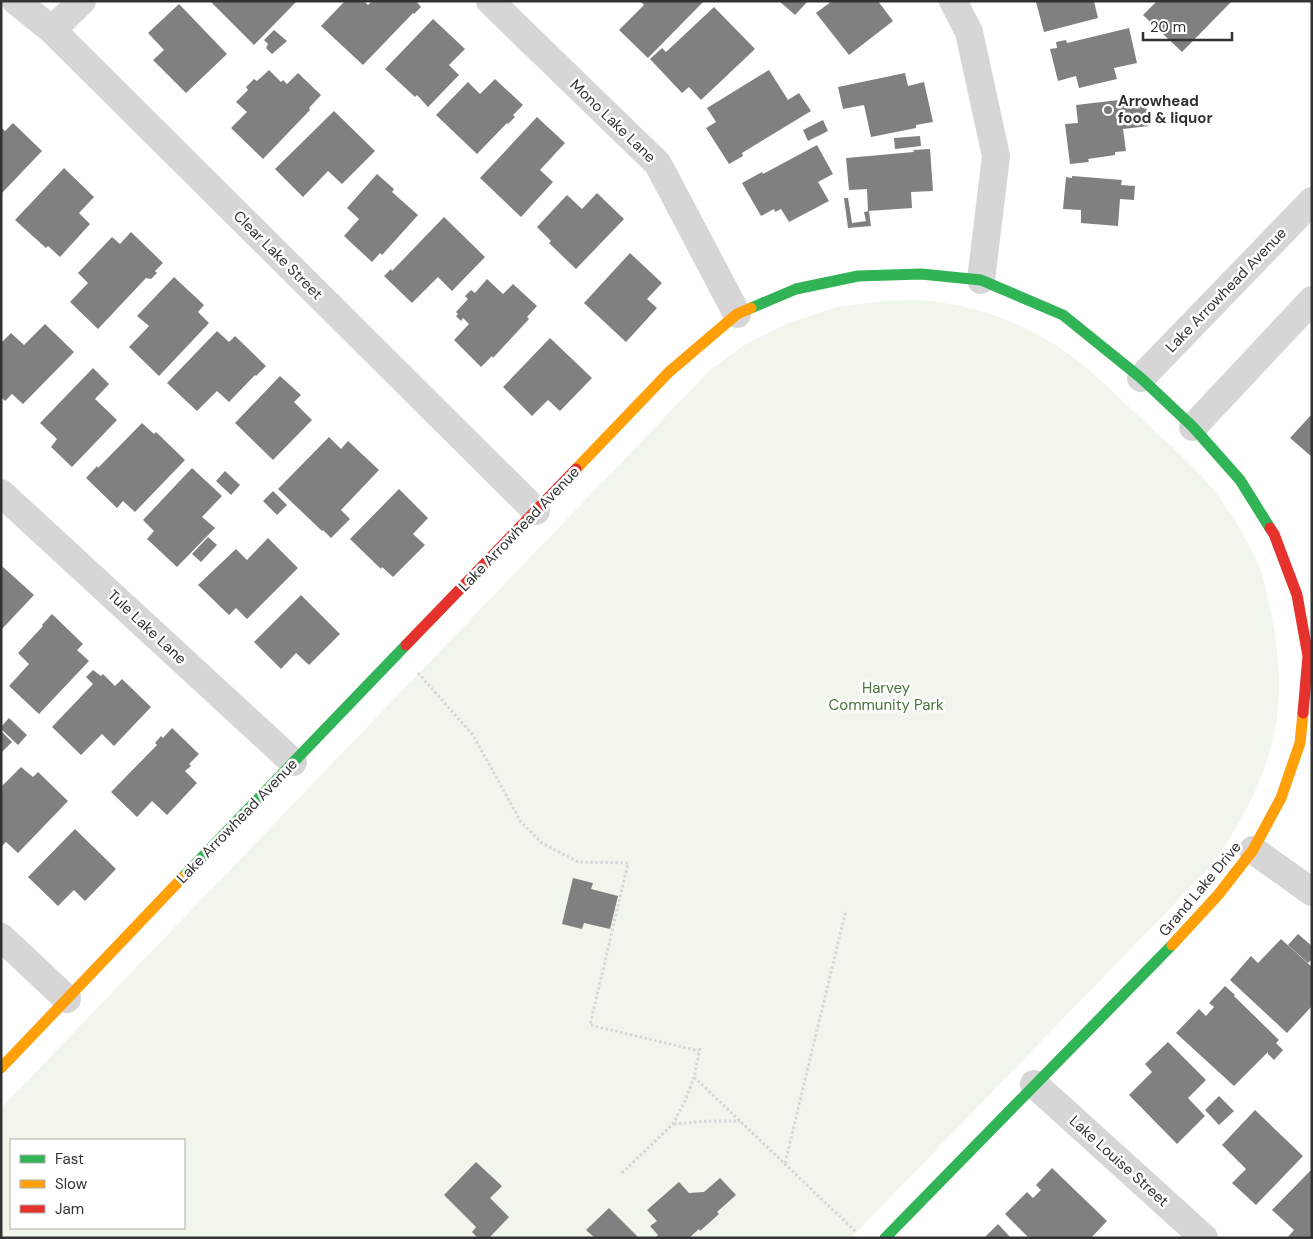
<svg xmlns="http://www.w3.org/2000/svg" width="1313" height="1239" font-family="'DM Sans',sans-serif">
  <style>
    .green { fill: #f1f6ed; fill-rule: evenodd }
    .building { fill: #808080 }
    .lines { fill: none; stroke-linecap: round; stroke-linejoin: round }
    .path { stroke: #d6d6d6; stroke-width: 3; stroke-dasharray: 2.5 2.5; stroke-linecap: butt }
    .street { stroke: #d6d6d6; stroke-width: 28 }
    .fast { stroke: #30b455; stroke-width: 11 }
    .slow { stroke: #ff9f0a; stroke-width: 11 }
    .jam { stroke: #e5322d; stroke-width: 11 }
    .poi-dot { fill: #7a7a7a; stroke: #fff; stroke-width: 2 }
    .labels { text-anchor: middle; stroke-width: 5; stroke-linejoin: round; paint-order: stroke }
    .poi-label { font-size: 15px; font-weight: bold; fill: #323232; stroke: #fff; text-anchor: start }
    .street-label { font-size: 15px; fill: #323232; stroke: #fff }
    .park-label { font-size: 15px; fill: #4a723a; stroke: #fff }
  </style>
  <rect width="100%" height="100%" fill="#fff"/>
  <path class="green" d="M 884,301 C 902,301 920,299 937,302 C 988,308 1037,329 1077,360 C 1099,377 1119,398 1140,417 C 1164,440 1191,462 1212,488 C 1228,508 1250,544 1260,567 C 1263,576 1265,586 1267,595 C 1279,644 1285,697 1271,747 C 1259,791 1236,832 1209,868 L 851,1238 L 1,1238 L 1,1108 L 710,370 L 749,342 L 789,323 L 837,307 ZM 11,1140 L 184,1140 L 184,1228 L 11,1228 Z"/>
  <g class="building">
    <path d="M 210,1 L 297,1 L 254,45 Z"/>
    <path d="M 345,1 L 364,1 L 368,5 L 372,1 L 416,1 L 421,7 L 414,14 L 413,13 L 363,65 L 321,26 Z"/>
    <path d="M 640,1 L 704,1 L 648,58 L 619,30 L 644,5 Z"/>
    <path d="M 779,1 L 808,1 L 795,15 Z"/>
    <path d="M 832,1 L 878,1 L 893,21 L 849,55 L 816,13 Z"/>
    <path d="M 1039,1 L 1094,1 L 1098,18 L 1044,32 L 1036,2 Z"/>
    <path d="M 1157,1 L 1232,1 L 1182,52 L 1143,15 Z"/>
    <path d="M 179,4 L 227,54 L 186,93 L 153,60 L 164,50 L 148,33 Z"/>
    <path d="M 714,7 L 755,49 L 701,100 L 689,87 L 682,93 L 650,59 L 662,48 L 666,52 Z"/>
    <path d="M 433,19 L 465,49 L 449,65 L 459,75 L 428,107 L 417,95 L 415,97 L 385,69 Z"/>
    <path d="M 1129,28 L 1137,63 L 1114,68 L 1117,79 L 1079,88 L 1076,76 L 1058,81 L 1050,49 L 1057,48 L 1056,42 L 1066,40 L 1067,43 Z"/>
    <path d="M 274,30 L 287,41 L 272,54 L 266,48 L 268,44 L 264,40 Z"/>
    <path d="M 269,70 L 281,82 L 283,80 L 287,84 L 298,73 L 321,95 L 309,108 L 310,110 L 263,159 L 231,128 L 247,112 L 236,102 L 248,90 L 246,87 L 254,79 L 257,81 Z"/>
    <path d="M 769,70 L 788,100 L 799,93 L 811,111 L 742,153 L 743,156 L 729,164 L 706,128 L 716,122 L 707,108 Z"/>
    <path d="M 905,73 L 908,86 L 924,82 L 933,122 L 916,125 L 916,128 L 871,137 L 864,105 L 843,109 L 838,87 Z"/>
    <path d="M 495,79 L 523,105 L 513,115 L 515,117 L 508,124 L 507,123 L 477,154 L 436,115 L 468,82 L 480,94 Z"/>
    <path d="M 1145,97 L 1149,126 L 1123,129 L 1126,151 L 1115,152 L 1115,155 L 1088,159 L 1089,162 L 1070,164 L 1065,124 L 1078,123 L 1076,105 Z"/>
    <path d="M 334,111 L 375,151 L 342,184 L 328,171 L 303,197 L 275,169 Z"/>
    <path d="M 537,117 L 565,143 L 540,170 L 553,182 L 521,217 L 480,178 Z"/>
    <path d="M 823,120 L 828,131 L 808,141 L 803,130 Z"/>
    <path d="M 13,123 L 42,151 L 1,194 L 1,127 L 5,131 Z"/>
    <path d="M 920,136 L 921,146 L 895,149 L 894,138 Z"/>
    <path d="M 817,145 L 833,174 L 818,182 L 829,201 L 789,222 L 781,209 L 775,212 L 774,209 L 761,216 L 742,183 L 762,172 L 763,174 Z"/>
    <path d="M 930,149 L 933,191 L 911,192 L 912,208 L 868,211 L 867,189 L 849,190 L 846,158 L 914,152 L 913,150 Z"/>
    <path d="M 64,168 L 94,197 L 79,213 L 90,224 L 60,257 L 48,246 L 46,248 L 15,220 Z"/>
    <path d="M 377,174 L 394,189 L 392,192 L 418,215 L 382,255 L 380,253 L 372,262 L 344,236 L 359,219 L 347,208 Z"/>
    <path d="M 1072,176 L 1122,180 L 1121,185 L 1135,186 L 1134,200 L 1120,199 L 1118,226 L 1081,223 L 1081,210 L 1063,209 L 1066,177 L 1072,178 Z"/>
    <path d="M 597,193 L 624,219 L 576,269 L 549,243 L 551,241 L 537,227 L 567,195 L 582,209 Z"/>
    <path d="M 844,198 L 848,198 L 852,223 L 866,221 L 864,212 L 869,211 L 871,226 L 848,228 Z"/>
    <path d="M 444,217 L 485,257 L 452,291 L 438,277 L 412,303 L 384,276 L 391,269 L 392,271 Z"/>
    <path d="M 131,232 L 163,263 L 155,271 L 157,273 L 151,279 L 146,278 L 98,329 L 70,302 L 88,283 L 78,273 L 112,237 L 120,244 Z"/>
    <path d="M 630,253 L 662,283 L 647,299 L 657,308 L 626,342 L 584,303 Z"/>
    <path d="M 174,277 L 204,305 L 198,312 L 209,323 L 159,376 L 129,347 L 149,326 L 137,316 Z"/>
    <path d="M 487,279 L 503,294 L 513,284 L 537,306 L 527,317 L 529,319 L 493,358 L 492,356 L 481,367 L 454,340 L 469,324 L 463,318 L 461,321 L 456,316 L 458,314 L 456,312 L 468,299 L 465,296 L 471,290 L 475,293 Z"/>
    <path d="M 45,324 L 74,352 L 23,404 L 12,394 L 5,401 L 1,397 L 1,343 L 11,333 L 24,345 Z"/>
    <path d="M 217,331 L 229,342 L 235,336 L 266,366 L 256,376 L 255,375 L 229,402 L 217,391 L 197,411 L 167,383 Z"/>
    <path d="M 550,338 L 592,378 L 560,411 L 548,400 L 532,416 L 503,387 Z"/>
    <path d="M 93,368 L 109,384 L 95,399 L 117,420 L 72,467 L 51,447 L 57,439 L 40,423 Z"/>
    <path d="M 280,376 L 301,395 L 294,402 L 312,420 L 273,460 L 235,423 Z"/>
    <path d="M 1312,414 L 1312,457 L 1290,438 Z"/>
    <path d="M 142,423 L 154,434 L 156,432 L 185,460 L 135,512 L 123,501 L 117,508 L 86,478 L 97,466 L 98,468 Z"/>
    <path d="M 329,437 L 341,449 L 348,441 L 379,470 L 341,510 L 350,519 L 331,538 L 323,530 L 322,531 L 278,489 Z"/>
    <path d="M 192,468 L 222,496 L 202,517 L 215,528 L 177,567 L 147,539 L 154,531 L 143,520 Z"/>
    <path d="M 225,471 L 240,485 L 231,495 L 216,481 Z"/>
    <path d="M 399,489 L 428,518 L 413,534 L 425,545 L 393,577 L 382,567 L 381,569 L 350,539 Z"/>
    <path d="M 273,491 L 287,505 L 277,515 L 263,501 Z"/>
    <path d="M 208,537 L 217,545 L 201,562 L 192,554 Z"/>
    <path d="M 268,538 L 298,568 L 247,619 L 236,608 L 229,615 L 198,585 L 236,549 L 247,560 Z"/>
    <path d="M 3,567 L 34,595 L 1,630 L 1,568 Z"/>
    <path d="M 301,595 L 340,634 L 309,665 L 296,653 L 281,669 L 254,642 Z"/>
    <path d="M 52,614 L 83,644 L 77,650 L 89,661 L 39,714 L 9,686 L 29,664 L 18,653 L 43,626 L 42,625 Z"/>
    <path d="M 93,670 L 101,676 L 103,674 L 115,686 L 122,679 L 151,707 L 114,746 L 102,734 L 81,755 L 52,727 L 93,684 L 86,677 Z"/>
    <path d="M 9,718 L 27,735 L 18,745 L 1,729 L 1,727 Z"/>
    <path d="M 172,728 L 199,754 L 189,764 L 191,766 L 185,771 L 197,783 L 167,815 L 152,801 L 137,817 L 111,792 L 157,745 L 155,743 L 161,736 L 163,738 Z"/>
    <path d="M 1,731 L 12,742 L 1,753 Z"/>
    <path d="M 21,767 L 33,777 L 38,772 L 68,801 L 18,853 L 6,842 L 1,847 L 1,787 Z"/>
    <path d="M 75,829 L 116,869 L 85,901 L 74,890 L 58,906 L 28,877 Z"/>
    <path d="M 573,878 L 593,883 L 591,889 L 618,896 L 610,929 L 584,923 L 582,929 L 562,924 Z"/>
    <path d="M 1298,934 L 1312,946 L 1312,959 L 1308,963 L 1288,945 Z"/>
    <path d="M 1281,939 L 1312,967 L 1312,1006 L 1287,1033 L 1230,980 L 1251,956 L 1258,963 Z"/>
    <path d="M 1225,986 L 1235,995 L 1234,996 L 1279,1040 L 1276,1043 L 1283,1050 L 1274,1060 L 1268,1054 L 1268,1052 L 1234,1086 L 1176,1033 L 1199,1009 L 1206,1016 L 1214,1007 L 1209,1003 Z"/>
    <path d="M 1168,1042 L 1206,1080 L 1188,1098 L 1205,1116 L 1177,1144 L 1129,1095 L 1152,1072 L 1145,1064 Z"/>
    <path d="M 1219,1096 L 1234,1111 L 1219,1125 L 1205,1110 Z"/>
    <path d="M 1255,1110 L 1303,1156 L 1256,1205 L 1232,1183 L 1246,1169 L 1222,1145 Z"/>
    <path d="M 476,1162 L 502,1186 L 490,1198 L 509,1217 L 489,1238 L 478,1238 L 472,1232 L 476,1227 L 444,1195 Z"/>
    <path d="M 1052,1168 L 1107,1221 L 1091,1238 L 1029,1238 L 1005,1214 L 1027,1192 L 1033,1198 L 1041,1190 L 1036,1185 Z"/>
    <path d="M 1312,1169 L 1312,1238 L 1287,1238 L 1294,1230 L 1272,1210 Z"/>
    <path d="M 720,1178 L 736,1195 L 717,1212 L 719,1214 L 700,1231 L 699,1229 L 689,1238 L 655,1238 L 658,1235 L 650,1226 L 657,1221 L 647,1210 L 679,1182 L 689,1193 L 704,1192 Z"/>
    <path d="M 609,1208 L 639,1238 L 595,1238 L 586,1230 Z"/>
    <path d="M 998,1224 L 1011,1238 L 984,1238 Z"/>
  </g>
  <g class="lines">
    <g class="path">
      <path d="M 418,673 L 473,735 L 521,822 L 542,843 L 578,862 L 628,863 L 590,1025 L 699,1051"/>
      <path d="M 700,1048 L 694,1077 L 856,1232"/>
      <path d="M 674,1124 L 708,1121 L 740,1121"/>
      <path d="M 785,1163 L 846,910"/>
      <path d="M 622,1173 L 673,1124 L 685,1101 L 694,1077"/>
    </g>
    <g class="street">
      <path d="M 16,1 L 52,30 L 536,511"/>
      <path d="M 490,1 L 658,164 L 737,314"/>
      <path d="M 953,1 L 969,32 L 996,156 L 981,280"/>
      <path d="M 52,30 L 82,1"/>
      <path d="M 1141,378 L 1312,201"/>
      <path d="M 1193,427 L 1312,300"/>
      <path d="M 1,493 L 293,762"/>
      <path d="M 1253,850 L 1312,892"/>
      <path d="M 1,937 L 67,999"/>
      <path d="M 1034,1084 L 1204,1238"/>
    </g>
    <g class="fast">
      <path d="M 751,308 L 796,289 L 858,276 L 921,274 L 981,280 L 1063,315 L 1141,378 L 1193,427 L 1240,480 L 1270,528"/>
      <path d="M 183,877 L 406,645"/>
      <path d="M 885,1238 L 1172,945"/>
    </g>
    <g class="slow">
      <path d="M 576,469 L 669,372 L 737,314 L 751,308"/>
      <path d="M 1172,945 L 1218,895 L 1253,850 L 1281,798 L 1300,743 L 1303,713"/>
      <path d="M 1,1068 L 183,877"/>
    </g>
    <g class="jam">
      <path d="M 1270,528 L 1274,534 L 1297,595 L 1308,656 L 1303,713"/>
      <path d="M 406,645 L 576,469"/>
    </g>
  </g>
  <circle class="poi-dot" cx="1108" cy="110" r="5"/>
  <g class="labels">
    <g class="poi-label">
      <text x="1118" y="106">Arrowhead<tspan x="1118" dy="17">food &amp; liquor</tspan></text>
    </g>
    <g class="street-label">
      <text transform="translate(613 121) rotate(44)" y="5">Mono Lake Lane</text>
      <text transform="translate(278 255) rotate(45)" y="5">Clear Lake Street</text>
      <text transform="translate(1226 290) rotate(-46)" y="5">Lake Arrowhead Avenue</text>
      <text transform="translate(519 529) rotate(-46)" y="5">Lake Arrowhead Avenue</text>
      <text transform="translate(147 627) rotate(43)" y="5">Tule Lake Lane</text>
      <text transform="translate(237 821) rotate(-46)" y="5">Lake Arrowhead Avenue</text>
      <text transform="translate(1200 889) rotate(-50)" y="5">Grand Lake Drive</text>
      <text transform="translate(1119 1161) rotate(42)" y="5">Lake Louise Street</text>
    </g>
    <g class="park-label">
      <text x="886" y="693">Harvey<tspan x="886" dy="17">Community Park</tspan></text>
    </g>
  </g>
  <rect width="1313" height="1239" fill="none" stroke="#323232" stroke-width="5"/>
  <rect x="10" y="1139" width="175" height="90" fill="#ffffff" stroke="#adadad"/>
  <rect x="20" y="1155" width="25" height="8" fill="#30b455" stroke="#adadad"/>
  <text x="55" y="1164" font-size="15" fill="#323232">Fast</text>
  <rect x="20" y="1180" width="25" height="8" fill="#ff9f0a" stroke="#adadad"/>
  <text x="55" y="1189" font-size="15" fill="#323232">Slow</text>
  <rect x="20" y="1205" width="25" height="8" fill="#e5322d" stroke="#adadad"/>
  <text x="55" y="1214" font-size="15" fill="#323232">Jam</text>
  <path d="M1143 32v8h89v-8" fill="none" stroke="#323232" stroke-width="2.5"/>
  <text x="1150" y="32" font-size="15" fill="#323232" stroke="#ffffff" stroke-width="4" paint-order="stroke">20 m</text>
</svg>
